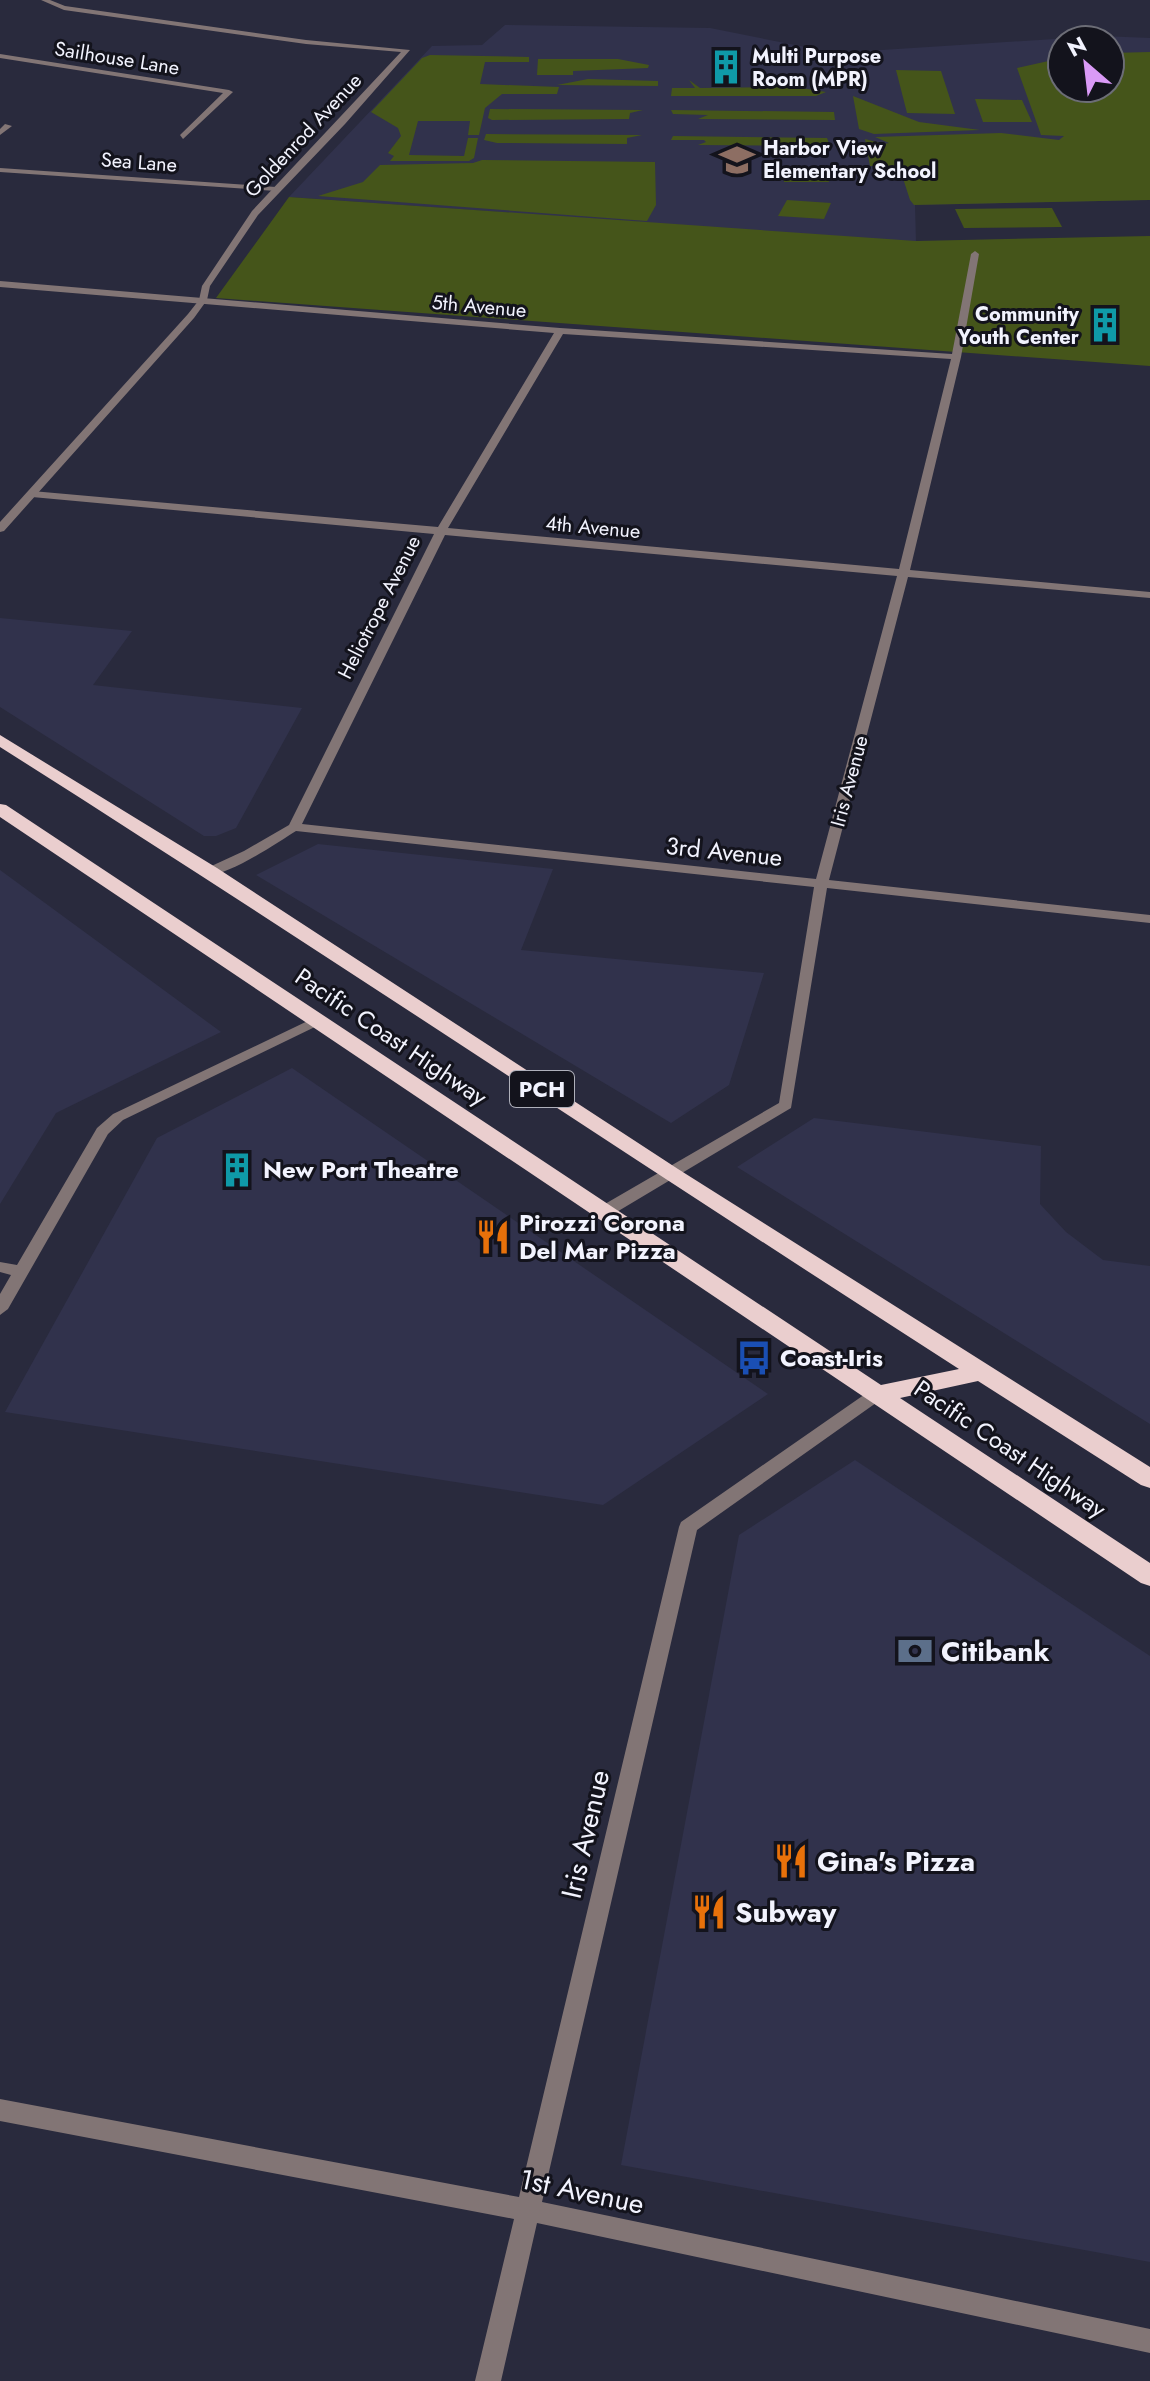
<svg xmlns="http://www.w3.org/2000/svg" width="1150" height="2381" font-family="Jost,sans-serif">
  <style>
    .built { fill: #31324c; fill-rule: evenodd }
    .green { fill: #45551a }
    .lines { fill: none; stroke-linecap: round; stroke-linejoin: round }
    .minor { fill: #827575; fill-rule: evenodd }
    .tertiary { fill: #827575; fill-rule: evenodd }
    .trunk { fill: #eacece; fill-rule: evenodd }
    .labels { text-anchor: middle; stroke-width: 6; stroke-linejoin: round; paint-order: stroke }
    .far-poi-label { font-size: 20px; font-weight: bold; fill: #f2f3fe; stroke: #13131c; text-anchor: start }
    .far-street-label { font-size: 20px; fill: #f2f3fe; stroke: #13131c }
    .shield { fill: #13131c; stroke: #afb0ba; stroke-width: 2 }
    .shield-label { font-size: 22px; font-weight: bold; fill: #f2f3fe }
    .street-label { font-size: 24px; fill: #f2f3fe; stroke: #13131c }
    .poi-label { font-size: 24px; font-weight: bold; fill: #f2f3fe; stroke: #13131c; text-anchor: start }
    .near-poi-label { font-size: 28px; font-weight: bold; fill: #f2f3fe; stroke: #13131c; text-anchor: start }
    .near-street-label { font-size: 28px; fill: #f2f3fe; stroke: #13131c }
  </style>
  <rect width="100%" height="100%" fill="#292a3d"/>
  <g class="built">
    <path d="M 505,25 L 710,28 L 835,53 L 1101,36 L 1150,38 L 1150,200 L 915,205 L 916,242 L 289,197 L 432,46 L 482,45 ZM 1062,40 L 1110,40 L 1110,88 L 1062,88 Z"/>
    <path d="M 0,618 L 132,631 L 93,685 L 302,708 L 236,828 L 216,836 L 204,836 L 0,707 Z"/>
    <path d="M 318,844 L 553,869 L 521,950 L 764,973 L 729,1085 L 671,1123 L 256,875 Z"/>
    <path d="M 0,870 L 221,1032 L 56,1113 L 0,1204 Z"/>
    <path d="M 292,1068 L 768,1394 L 603,1505 L 5,1412 L 157,1138 Z"/>
    <path d="M 814,1118 L 1041,1146 L 1040,1204 L 1066,1232 L 1103,1260 L 1150,1266 L 1150,1424 L 737,1167 Z"/>
    <path d="M 855,1460 L 1150,1656 L 1150,2262 L 621,2165 L 739,1535 Z"/>
  </g>
  <g class="green">
    <path d="M 1150,52 L 1150,200 L 914,205 L 910,200 L 899,166 L 870,166 L 865,139 L 884,144 L 889,143 L 875,137 L 1001,133 L 1059,140 L 1064,136 L 1041,135 L 1017,68 L 1062,58 L 1062,88 L 1110,88 L 1110,53 Z"/>
    <path d="M 430,55 L 529,57 L 529,62 L 485,62 L 480,84 L 559,87 L 557,94 L 502,94 L 485,108 L 479,135 L 468,135 L 470,121 L 418,121 L 409,155 L 464,156 L 468,138 L 478,138 L 474,158 L 469,161 L 390,161 L 394,156 L 388,153 L 401,136 L 398,128 L 371,112 L 422,58 Z"/>
    <path d="M 538,59 L 618,59 L 649,65 L 648,68 L 573,71 L 573,75 L 537,75 Z"/>
    <path d="M 896,70 L 941,71 L 955,114 L 907,113 Z"/>
    <path d="M 588,79 L 658,81 L 658,86 L 557,85 Z"/>
    <path d="M 689,80 L 700,88 L 795,87 L 826,92 L 816,96 L 671,96 L 672,88 L 695,88 Z"/>
    <path d="M 853,96 L 919,122 L 980,130 L 874,134 L 859,129 Z"/>
    <path d="M 975,99 L 1022,100 L 1032,122 L 983,122 Z"/>
    <path d="M 490,109 L 643,110 L 630,113 L 629,119 L 492,120 L 488,118 Z"/>
    <path d="M 671,110 L 834,112 L 835,120 L 698,119 L 708,115 L 673,114 Z"/>
    <path d="M 486,134 L 642,135 L 627,138 L 627,144 L 497,143 L 484,140 Z"/>
    <path d="M 673,136 L 827,138 L 830,146 L 698,145 L 706,142 L 704,140 L 671,140 Z"/>
    <path d="M 482,160 L 655,162 L 656,205 L 647,221 L 318,196 L 363,182 L 380,165 L 473,163 Z"/>
    <path d="M 782,168 L 826,168 L 829,182 L 784,182 Z"/>
    <path d="M 289,197 L 916,241 L 1150,236 L 1150,366 L 216,298 Z"/>
    <path d="M 787,200 L 831,203 L 824,219 L 778,216 Z"/>
    <path d="M 1052,208 L 1062,227 L 964,228 L 955,209 Z"/>
  </g>
  <g class="lines">
    <g class="minor">
      <path d="M 0,54 L 229,90 L 233,92 L 183,139 L 180,135 L 223,93 L 0,58 Z"/>
      <path d="M 5,124 L 12,126 L 0,135 L 0,129 Z"/>
      <path d="M 0,168 L 276,187 L 280,189 L 276,191 L 0,172 Z"/>
      <path d="M 975,251 L 979,254 L 961,357 L 910,570 L 1150,592 L 1150,598 L 908,577 L 829,880 L 1150,915 L 1150,923 L 827,888 L 791,1108 L 610,1216 L 598,1216 L 596,1212 L 598,1208 L 779,1103 L 814,887 L 296,831 C 277,843 225,878 205,875 L 205,869 L 244,851 L 289,825 L 434,534 L 32,497 L 27,494 L 32,491 L 438,527 L 554,333 L 0,287 L 0,281 L 560,328 L 952,354 L 971,254 ZM 563,334 L 951,359 L 899,569 L 448,528 ZM 445,535 L 897,576 L 816,879 L 302,824 Z"/>
      <path d="M 316,1017 L 321,1018 L 323,1021 L 321,1024 L 123,1120 L 108,1134 L 8,1309 L 0,1315 L 0,1294 L 11,1275 L 0,1272 L 0,1262 L 17,1265 L 97,1128 L 113,1114 Z"/>
      <path d="M 877,1388 L 883,1390 L 886,1394 L 883,1398 L 697,1530 L 542,2202 L 1150,2329 L 1150,2353 L 537,2223 L 501,2381 L 475,2381 L 514,2219 L 0,2121 L 0,2099 L 519,2197 L 679,1527 L 681,1522 L 871,1390 Z"/>
    </g>
    <path class="tertiary" d="M 41,0 L 50,0 L 65,6 L 306,40 L 410,50 L 345,124 L 258,215 L 210,286 L 207,300 L 194,318 L 4,531 L 0,532 L 0,522 L 188,314 L 199,300 L 202,286 L 252,211 L 401,52 L 306,44 L 64,10 Z"/>
    <path class="trunk" d="M 0,735 L 217,868 L 678,1169 L 1150,1467 L 1150,1488 L 1141,1485 L 978,1381 L 900,1398 L 1150,1563 L 1150,1586 L 1141,1583 L 0,817 L 0,804 L 6,805 L 881,1385 L 959,1369 C 638,1163 322,951 0,747 Z"/>
  </g>
  <defs>
    <g id="building-bare" transform="scale(2.76)"><path d="M-4-6H4V6H1V3H-1V6H-4ZM-2.5-4.3h1.7v1.8h-1.7ZM.8-4.3h1.7v1.8H.8ZM-2.5-1h1.7V.8h-1.7ZM.8-1h1.7V.8H.8Z" fill="#0f9aa8" stroke="#13131c" stroke-width="2.5" paint-order="stroke"/></g>
    <g id="school-bare" transform="scale(2.76)"><path d="M0-5L7-2L0 1L-7-2ZM-4 1L0 2.5L4 1V4Q0 6-4 4Z" fill="#8d6e63" stroke="#13131c" stroke-width="2.5" paint-order="stroke"/></g>
    <g id="restaurant-bare" transform="scale(2.76)"><path d="M-5-6h1v4h1v-4h1v4h1v-4h1v5L-1.5 .5V6h-2V.5L-5-1ZM5-6V6H3V1.5H1.5Q1.5-4 5-6Z" fill="#e8710a" stroke="#13131c" stroke-width="2.5" paint-order="stroke"/></g>
    <g id="bus-bare" transform="scale(2.76)"><path d="M-5-6H5V4H4V6H2V4H-2V6H-4V4H-5ZM-3.5-4V0h7V-4ZM-3.5 1.2v1.5H-2V1.2ZM2 1.2v1.5H3.5V1.2Z" fill="#1a4fb4" stroke="#13131c" stroke-width="2.5" paint-order="stroke"/></g>
    <g id="bank-bare" transform="scale(2.76)"><path d="M-6-4H6V4H-6ZM0-2.3a2.3 2.3 0 1 0 0 4.6a2.3 2.3 0 1 0 0-4.6Z" fill="#5c6f8a" stroke="#13131c" stroke-width="2.5" paint-order="stroke"/></g>
  </defs>
  <g fill-rule="evenodd">
    <use href="#building-bare" x="726" y="67"/>
    <use href="#school-bare" x="737" y="160"/>
    <use href="#building-bare" x="1105" y="325"/>
    <use href="#building-bare" x="237" y="1170"/>
    <use href="#restaurant-bare" x="493" y="1237"/>
    <use href="#bus-bare" x="754" y="1358"/>
    <use href="#bank-bare" x="915" y="1651"/>
    <use href="#restaurant-bare" x="791" y="1861"/>
    <use href="#restaurant-bare" x="709" y="1912"/>
  </g>
  <g class="labels">
    <g class="far-poi-label">
      <text x="752" y="63">Multi Purpose<tspan x="752" dy="23">Room (MPR)</tspan></text>
      <text x="763" y="155">Harbor View<tspan x="763" dy="23">Elementary School</tspan></text>
      <text x="1079" y="321" text-anchor="end">Community<tspan x="1079" dy="23">Youth Center</tspan></text>
    </g>
    <g class="far-street-label">
      <text transform="translate(117 58) rotate(9)" y="7">Sailhouse Lane</text>
      <text transform="translate(303 135) rotate(-47)" y="7">Goldenrod Avenue</text>
      <text transform="translate(139 162) rotate(4)" y="7">Sea Lane</text>
      <text transform="translate(479 306) rotate(5)" y="7">5th Avenue</text>
      <text transform="translate(593 527) rotate(5)" y="7">4th Avenue</text>
      <text transform="translate(379 607) rotate(-63)" y="7">Heliotrope Avenue</text>
      <text transform="translate(849 781) rotate(-75)" y="7">Iris Avenue</text>
    </g>
    <rect class="shield" x="510" y="1071" width="64" height="36" rx="6"/>
    <g class="shield-label">
      <text x="542" y="1097">PCH</text>
    </g>
    <g class="street-label">
      <text transform="translate(724 852) rotate(6)" y="8">3rd Avenue</text>
      <text transform="translate(391 1037) rotate(34)" y="8">Pacific Coast Highway</text>
      <text transform="translate(1010 1449) rotate(34)" y="8">Pacific Coast Highway</text>
    </g>
    <g class="poi-label">
      <text x="263" y="1178">New Port Theatre</text>
      <text x="519" y="1231">Pirozzi Corona<tspan x="519" dy="28">Del Mar Pizza</tspan></text>
      <text x="780" y="1366">Coast-Iris</text>
    </g>
    <g class="near-poi-label">
      <text x="941" y="1661">Citibank</text>
      <text x="817" y="1871">Gina's Pizza</text>
      <text x="735" y="1922">Subway</text>
    </g>
    <g class="near-street-label">
      <text transform="translate(585 1834) rotate(-77)" y="10">Iris Avenue</text>
      <text transform="translate(582 2191) rotate(12)" y="10">1st Avenue</text>
    </g>
  </g>
  <g transform="translate(1086 64) rotate(332)"><circle r="38" fill="#13131c" stroke="#6c6d76" stroke-width="2"/>
  <path d="M0-6L14 30L0 20L-14 30Z" fill="#da9af6"/>
  <text y="-12" font-size="22" font-weight="bold" text-anchor="middle" fill="#f2f3fe">N</text>
  </g>
</svg>
